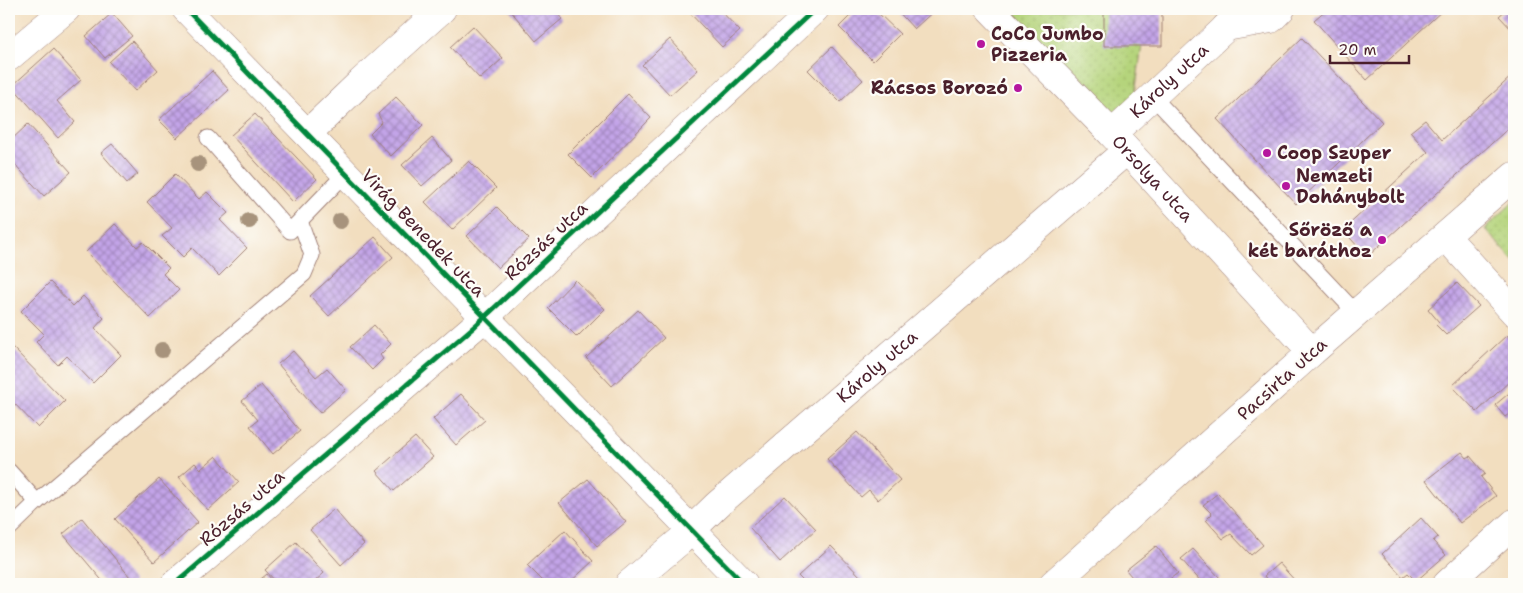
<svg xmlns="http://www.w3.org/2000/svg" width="1523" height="593" font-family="'Shantell Sans',sans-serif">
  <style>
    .park { fill: url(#park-dots); stroke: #807a53 }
    .building { fill: url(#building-cross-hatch) }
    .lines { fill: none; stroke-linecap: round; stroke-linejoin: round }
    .service-casing { stroke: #9e7e75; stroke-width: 17 }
    .minor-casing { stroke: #9e7e75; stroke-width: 29 }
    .tertiary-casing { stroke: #9e7e75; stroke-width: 29 }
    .service { stroke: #fff; stroke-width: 15 }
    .minor { stroke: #fff; stroke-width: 28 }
    .tertiary { stroke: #fff; stroke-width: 28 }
    .cycleway-casing { stroke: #fdfcf7; stroke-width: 8 }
    .cycleway { stroke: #00873e; stroke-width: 5 }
    .tree { fill: #a7937b }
    .poi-dot { fill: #b5179e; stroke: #fdfcf7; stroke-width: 2 }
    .labels { text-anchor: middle; stroke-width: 4.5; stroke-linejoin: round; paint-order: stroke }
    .poi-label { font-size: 18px; font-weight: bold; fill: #4a1f2b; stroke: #fdfcf7; text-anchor: start }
    .street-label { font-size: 18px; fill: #4a1f2b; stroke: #fdfcf7 }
  </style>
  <defs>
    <pattern id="park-dots" width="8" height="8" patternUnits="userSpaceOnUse" patternTransform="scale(1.25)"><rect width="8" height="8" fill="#b5d47b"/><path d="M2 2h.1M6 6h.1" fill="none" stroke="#9db66a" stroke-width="1.8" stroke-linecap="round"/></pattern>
    <pattern id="building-cross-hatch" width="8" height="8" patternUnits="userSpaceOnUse" patternTransform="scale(1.25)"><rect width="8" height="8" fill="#c3a4e8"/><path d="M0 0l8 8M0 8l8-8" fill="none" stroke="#a085bc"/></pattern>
  </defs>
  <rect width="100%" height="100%" fill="#fdfcf7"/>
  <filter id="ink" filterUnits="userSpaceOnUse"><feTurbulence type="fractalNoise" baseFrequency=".02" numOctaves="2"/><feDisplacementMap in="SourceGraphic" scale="10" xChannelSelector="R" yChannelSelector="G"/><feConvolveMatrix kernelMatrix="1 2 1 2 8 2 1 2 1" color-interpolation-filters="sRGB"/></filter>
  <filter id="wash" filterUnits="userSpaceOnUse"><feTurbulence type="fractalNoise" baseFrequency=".0096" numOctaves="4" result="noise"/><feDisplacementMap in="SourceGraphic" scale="20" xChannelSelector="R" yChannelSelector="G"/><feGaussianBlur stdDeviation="1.12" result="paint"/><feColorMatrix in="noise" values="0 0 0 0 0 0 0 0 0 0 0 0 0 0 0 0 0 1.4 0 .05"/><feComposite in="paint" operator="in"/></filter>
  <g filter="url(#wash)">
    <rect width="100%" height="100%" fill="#f2debf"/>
    <g class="park">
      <path d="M 991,9 L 1147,9 L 1132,116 L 1112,134 Z"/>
      <path d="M 1514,201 L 1514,261 L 1485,229 Z"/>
    </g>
    <g id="blocks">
      <g class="building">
        <path d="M 509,9 L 554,9 L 562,19 L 536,41 Z"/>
        <path d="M 686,9 L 719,9 L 740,31 L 722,47 Z"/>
        <path d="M 857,9 L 874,9 L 900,34 L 873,61 L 839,27 Z"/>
        <path d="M 896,9 L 936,9 L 914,29 Z"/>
        <path d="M 1097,9 L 1168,9 L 1168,12 L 1162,12 L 1162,46 L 1104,46 L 1104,11 L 1097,11 Z"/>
        <path d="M 1327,9 L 1444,9 L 1367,80 L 1314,20 Z"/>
        <path d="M 1507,9 L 1514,9 L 1514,32 L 1499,16 Z"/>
        <path d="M 112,13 L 132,36 L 105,58 L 86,36 Z"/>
        <path d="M 473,26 L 503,58 L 480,79 L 450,47 Z"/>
        <path d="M 1302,38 L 1382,122 L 1296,204 L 1217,119 Z"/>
        <path d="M 670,39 L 698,70 L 670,95 L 642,65 Z"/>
        <path d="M 132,41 L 158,70 L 135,91 L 109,62 Z"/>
        <path d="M 832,47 L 863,80 L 840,102 L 808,70 Z"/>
        <path d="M 53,49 L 81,80 L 57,101 L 75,122 L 58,138 L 12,86 Z"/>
        <path d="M 212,71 L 229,90 L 177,138 L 159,120 Z"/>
        <path d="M 1514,74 L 1514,123 L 1367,257 L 1343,230 L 1428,152 L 1410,132 L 1425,120 L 1442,140 Z"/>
        <path d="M 628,94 L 651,118 L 592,178 L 568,154 Z"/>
        <path d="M 396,97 L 423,125 L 391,156 L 370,134 L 382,122 L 378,114 Z"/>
        <path d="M 255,114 L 317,179 L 293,202 L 231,135 Z"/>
        <path d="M 28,124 L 71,172 L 44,196 L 9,158 L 9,142 Z"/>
        <path d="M 432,138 L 451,160 L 422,186 L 402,165 Z"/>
        <path d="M 112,144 L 138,174 L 127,183 L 101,153 Z"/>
        <path d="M 469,161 L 496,188 L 452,230 L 425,202 Z"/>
        <path d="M 175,174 L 199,199 L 207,192 L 228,213 L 220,220 L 247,248 L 219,276 L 192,248 L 183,257 L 162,236 L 172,228 L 147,202 Z"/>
        <path d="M 497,207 L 529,239 L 498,268 L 467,236 Z"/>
        <path d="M 115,224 L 137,247 L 143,242 L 169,268 L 163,274 L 179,290 L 150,318 L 86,252 Z"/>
        <path d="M 375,237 L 393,257 L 329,316 L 310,296 Z"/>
        <path d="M 575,280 L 605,309 L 577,337 L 548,308 Z"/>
        <path d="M 50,282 L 73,306 L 83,296 L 104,318 L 95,328 L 121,355 L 93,383 L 67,356 L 58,365 L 36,342 L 44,334 L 21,311 Z"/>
        <path d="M 1457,283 L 1479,306 L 1446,335 L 1436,325 L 1439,322 L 1428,309 Z"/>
        <path d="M 638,310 L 664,338 L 612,386 L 586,358 Z"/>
        <path d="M 374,325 L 391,344 L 380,355 L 383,359 L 372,370 L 350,347 Z"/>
        <path d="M 1507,335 L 1514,344 L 1514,377 L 1477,412 L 1452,386 Z"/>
        <path d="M 9,344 L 65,401 L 38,428 L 9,398 Z"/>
        <path d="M 293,351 L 316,377 L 327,368 L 346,390 L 320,413 L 278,364 Z"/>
        <path d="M 261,385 L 300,431 L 273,454 L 250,426 L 258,420 L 242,401 Z"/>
        <path d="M 1514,389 L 1514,410 L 1505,417 L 1495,405 Z"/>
        <path d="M 461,394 L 485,420 L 456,445 L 433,419 Z"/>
        <path d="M 857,432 L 900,480 L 878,500 L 869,490 L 861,497 L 827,459 Z"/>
        <path d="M 415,437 L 433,457 L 394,491 L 376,471 Z"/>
        <path d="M 1462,452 L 1467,458 L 1470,456 L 1485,474 L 1481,477 L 1496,496 L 1460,523 L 1426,480 Z"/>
        <path d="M 216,456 L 239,482 L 208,510 L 179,477 L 195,463 L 201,469 Z"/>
        <path d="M 159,479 L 198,522 L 154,562 L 115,519 Z"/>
        <path d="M 588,479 L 626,522 L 597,546 L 559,503 Z"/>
        <path d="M 1218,493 L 1263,545 L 1251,555 L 1231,534 L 1223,539 L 1206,520 L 1212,514 L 1203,505 Z"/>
        <path d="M 785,496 L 816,529 L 780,562 L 750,528 Z"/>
        <path d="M 334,509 L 364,544 L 341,565 L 310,530 Z"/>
        <path d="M 82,518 L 134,582 L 132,584 L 105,584 L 63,534 Z"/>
        <path d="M 1421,518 L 1438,537 L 1433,541 L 1446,555 L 1416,581 L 1408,573 L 1403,577 L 1382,554 Z"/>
        <path d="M 565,530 L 593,561 L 568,584 L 546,584 L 527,565 Z"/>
        <path d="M 296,542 L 324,573 L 312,584 L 278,584 L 265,570 Z"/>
        <path d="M 831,546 L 864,580 L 859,584 L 806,584 L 798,576 Z"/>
        <path d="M 1156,546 L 1178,573 L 1163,584 L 1138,584 L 1126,570 Z"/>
        <path d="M 1193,549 L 1220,578 L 1212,584 L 1203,584 L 1181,559 Z"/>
        <path d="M 1279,563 L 1298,584 L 1271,584 L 1264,576 Z"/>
        <path d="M 267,574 L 275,584 L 255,584 Z"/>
      </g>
    </g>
  </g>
  <g filter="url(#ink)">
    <use href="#blocks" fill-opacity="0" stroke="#9e7e75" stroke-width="1"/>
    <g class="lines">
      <g class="service-casing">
        <g id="service">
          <path d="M 1153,97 L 1357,314"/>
          <path d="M 208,138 L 290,231 L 346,173"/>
          <path d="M 9,471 L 37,502"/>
          <path d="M 9,529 L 37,502 L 304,274 L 312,255 L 300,221"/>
        </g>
      </g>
      <g class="minor-casing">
        <g id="minor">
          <path d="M 1226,27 L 1271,19 L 1281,9"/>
          <path d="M 9,57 L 66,9"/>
          <path d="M 308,133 L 361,82 L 442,9"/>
          <path id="s1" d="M 1112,134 L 1246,9"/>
          <path d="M 1446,237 L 1514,312"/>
          <path d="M 1312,352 L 1514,176"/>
          <path d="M 175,584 L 475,326 L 815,9"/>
          <path id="s2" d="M 629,584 L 680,541 L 717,505 L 1126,151"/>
          <path d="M 1447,584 L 1514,523"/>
        </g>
      </g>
      <g class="tertiary-casing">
        <g id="tertiary">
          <path d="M 186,9 L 744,584"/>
          <path id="s3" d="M 990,9 L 1112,134 L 1312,352 L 1053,584"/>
        </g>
      </g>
      <use href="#service" class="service"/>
      <use href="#minor" class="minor"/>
      <use href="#tertiary" class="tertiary"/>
      <g class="cycleway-casing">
        <g id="cycleway">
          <path d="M 186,9 L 744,584"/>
          <path d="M 175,584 L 475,326 L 815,9"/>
        </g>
      </g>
      <use href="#cycleway" class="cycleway"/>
    </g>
    <g class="tree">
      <circle cx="198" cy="164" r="8"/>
      <circle cx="249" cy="221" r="8"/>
      <circle cx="340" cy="221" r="8"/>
      <circle cx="162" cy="350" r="8"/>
    </g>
  </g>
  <g class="poi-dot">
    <circle cx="981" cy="44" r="5"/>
    <circle cx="1018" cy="88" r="5"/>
    <circle cx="1267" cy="153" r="5"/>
    <circle cx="1286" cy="186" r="5"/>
    <circle cx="1382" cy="240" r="5"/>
  </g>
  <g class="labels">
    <g class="poi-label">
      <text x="991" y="40">CoCo Jumbo<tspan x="991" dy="21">Pizzeria</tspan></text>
      <text x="1008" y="94" text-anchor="end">Rácsos Borozó</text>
      <text x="1277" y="159">Coop Szuper</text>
      <text x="1296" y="182">Nemzeti<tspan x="1296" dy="21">Dohánybolt</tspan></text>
      <text x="1372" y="236" text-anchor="end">Sőröző a<tspan x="1372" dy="21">két baráthoz</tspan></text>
    </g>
    <g class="street-label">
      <text dy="6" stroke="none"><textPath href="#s1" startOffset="78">Károly utca</textPath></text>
      <text dy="6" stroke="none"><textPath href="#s3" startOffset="235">Orsolya utca</textPath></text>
      <text transform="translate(423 233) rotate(46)" y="6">Virág Benedek utca</text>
      <text transform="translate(546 241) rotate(-43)" y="6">Rózsás utca</text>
      <text dy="6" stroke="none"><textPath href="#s2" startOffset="330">Károly utca</textPath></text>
      <text transform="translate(1282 379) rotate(-42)" y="6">Pacsirta utca</text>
      <text transform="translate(242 508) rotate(-41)" y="6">Rózsás utca</text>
    </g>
  </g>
  <rect width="1523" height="593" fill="none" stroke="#fdfcf7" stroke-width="30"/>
  <path d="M1330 55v8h79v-8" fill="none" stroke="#4a1f2b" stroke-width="2.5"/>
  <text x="1338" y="55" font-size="15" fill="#4a1f2b" stroke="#fdfcf7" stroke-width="4" paint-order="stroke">20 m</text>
</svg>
